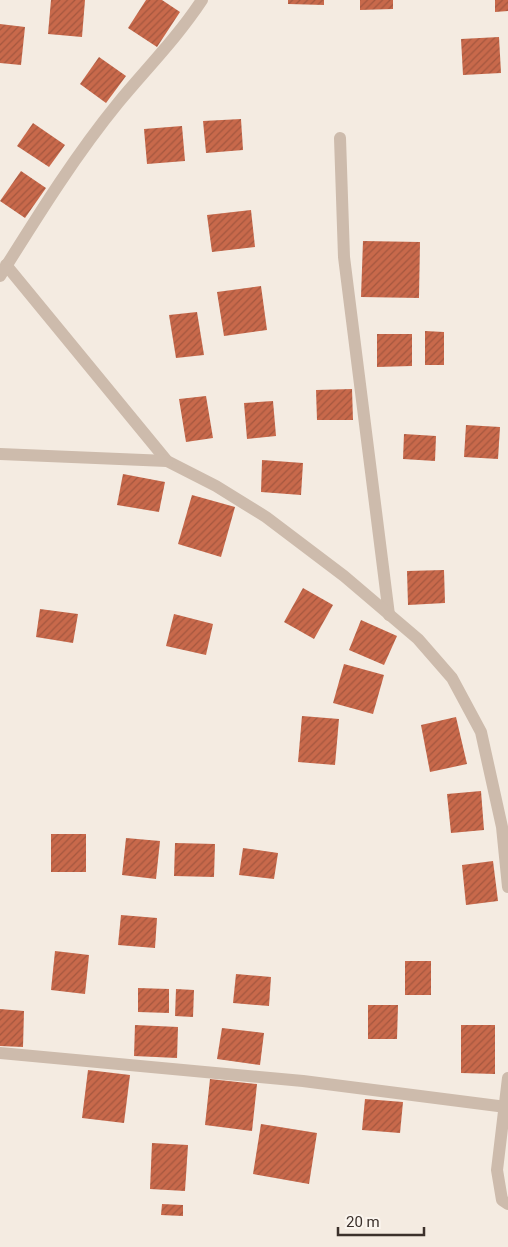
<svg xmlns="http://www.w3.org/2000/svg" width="508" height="1247" font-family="Roboto,sans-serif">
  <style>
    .building { fill: url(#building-hatch) }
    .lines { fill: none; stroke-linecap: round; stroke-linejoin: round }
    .minor { stroke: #cdbbac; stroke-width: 12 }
  </style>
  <defs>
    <pattern id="building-hatch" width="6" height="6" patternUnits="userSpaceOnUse" patternTransform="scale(1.25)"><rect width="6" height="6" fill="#c8694b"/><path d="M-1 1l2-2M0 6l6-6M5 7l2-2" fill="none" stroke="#a4573f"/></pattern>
  </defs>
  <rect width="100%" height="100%" fill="#f4ebe1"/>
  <g class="building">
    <path d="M 51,0 L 85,0 L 82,37 L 48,34 Z"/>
    <path d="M 146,0 L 162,0 L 180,12 L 157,47 L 128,28 Z"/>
    <path d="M 288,0 L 324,0 L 324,5 L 288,4 Z"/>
    <path d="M 360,0 L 393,0 L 393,9 L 360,10 Z"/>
    <path d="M 495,0 L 508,0 L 508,11 L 495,12 Z"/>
    <path d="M 0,24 L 25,27 L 21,65 L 0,63 Z"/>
    <path d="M 499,37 L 501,73 L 463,75 L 461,39 Z"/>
    <path d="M 99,57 L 126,76 L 106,103 L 80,84 Z"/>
    <path d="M 241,119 L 243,150 L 206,153 L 203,121 Z"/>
    <path d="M 33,123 L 65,145 L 49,167 L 17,146 Z"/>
    <path d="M 182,126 L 185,161 L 147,164 L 144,129 Z"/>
    <path d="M 21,171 L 46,188 L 25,218 L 0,201 Z"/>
    <path d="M 251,210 L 255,247 L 212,252 L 207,215 Z"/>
    <path d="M 363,241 L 420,242 L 419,298 L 361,297 Z"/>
    <path d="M 261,286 L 267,330 L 224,336 L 217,292 Z"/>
    <path d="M 197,312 L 204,355 L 176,358 L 169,315 Z"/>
    <path d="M 425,331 L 444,332 L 444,365 L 425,365 Z"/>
    <path d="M 377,334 L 412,334 L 412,366 L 377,367 Z"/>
    <path d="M 352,389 L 353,420 L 317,420 L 316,390 Z"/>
    <path d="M 206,396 L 213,438 L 186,442 L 179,399 Z"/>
    <path d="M 273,401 L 276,436 L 247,439 L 244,403 Z"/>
    <path d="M 466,425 L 500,427 L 498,459 L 464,457 Z"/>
    <path d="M 404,434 L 436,436 L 435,461 L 403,459 Z"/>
    <path d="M 262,460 L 303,463 L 301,495 L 261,492 Z"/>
    <path d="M 123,474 L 165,482 L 159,512 L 117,505 Z"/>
    <path d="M 192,495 L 235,507 L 221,557 L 178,544 Z"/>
    <path d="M 444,570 L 445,603 L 408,605 L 407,571 Z"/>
    <path d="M 303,588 L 333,605 L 314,639 L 284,622 Z"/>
    <path d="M 40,609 L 78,614 L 73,643 L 36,637 Z"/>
    <path d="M 174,614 L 213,624 L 206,655 L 166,646 Z"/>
    <path d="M 361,620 L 397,636 L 384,665 L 349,650 Z"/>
    <path d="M 344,664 L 384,675 L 373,714 L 333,703 Z"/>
    <path d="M 302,716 L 339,719 L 335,765 L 298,762 Z"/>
    <path d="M 456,717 L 467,764 L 430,772 L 421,725 Z"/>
    <path d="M 481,791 L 484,830 L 451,833 L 447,794 Z"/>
    <rect x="51" y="834" width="35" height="38"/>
    <path d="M 126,838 L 160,841 L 156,879 L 122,875 Z"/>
    <path d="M 175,843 L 215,844 L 214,877 L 174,876 Z"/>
    <path d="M 243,848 L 278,853 L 274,879 L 239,875 Z"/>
    <path d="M 493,861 L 498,901 L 466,905 L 462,865 Z"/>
    <path d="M 121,915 L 157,918 L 155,948 L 118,945 Z"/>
    <path d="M 55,951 L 89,955 L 85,994 L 51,990 Z"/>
    <rect x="405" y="961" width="26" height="34"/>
    <path d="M 236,974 L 271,977 L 269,1006 L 233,1003 Z"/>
    <path d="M 138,988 L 169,989 L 169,1013 L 138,1012 Z"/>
    <path d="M 176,989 L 194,990 L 193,1017 L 175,1016 Z"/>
    <path d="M 368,1005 L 398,1005 L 397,1039 L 368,1039 Z"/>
    <path d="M 0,1009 L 24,1011 L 23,1047 L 0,1046 Z"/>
    <path d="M 135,1025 L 178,1027 L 177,1058 L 134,1056 Z"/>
    <path d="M 461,1025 L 495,1025 L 495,1074 L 461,1073 Z"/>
    <path d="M 222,1028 L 264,1033 L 260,1065 L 217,1059 Z"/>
    <path d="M 88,1070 L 130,1075 L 124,1123 L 82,1118 Z"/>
    <path d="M 210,1079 L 257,1084 L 252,1131 L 205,1125 Z"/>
    <path d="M 365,1099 L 403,1102 L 400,1133 L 362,1130 Z"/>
    <path d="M 261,1124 L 317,1133 L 309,1184 L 253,1174 Z"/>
    <path d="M 152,1143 L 188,1145 L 185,1191 L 150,1189 Z"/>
    <path d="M 162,1204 L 183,1205 L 183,1216 L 161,1215 Z"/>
  </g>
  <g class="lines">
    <g class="minor">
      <path d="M 340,138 L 344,257 L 389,615"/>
      <path d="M 6,265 L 167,461 L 216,486 L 266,517 L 344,576 L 418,639 L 452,678 L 481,732 L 502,827 L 508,887"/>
      <path d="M 0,276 C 37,217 74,157 118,103 C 146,69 177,38 202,0"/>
      <path d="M 0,454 L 167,461"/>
      <path d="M 0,1053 L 303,1081 L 506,1107"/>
      <path d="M 508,1078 L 497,1170 L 502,1200 L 508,1204"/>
    </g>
  </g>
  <path d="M338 1227v8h86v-8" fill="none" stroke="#3b302b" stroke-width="2.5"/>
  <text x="346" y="1227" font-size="15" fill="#3b302b" stroke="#fbf5ee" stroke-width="4" paint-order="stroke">20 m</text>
</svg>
